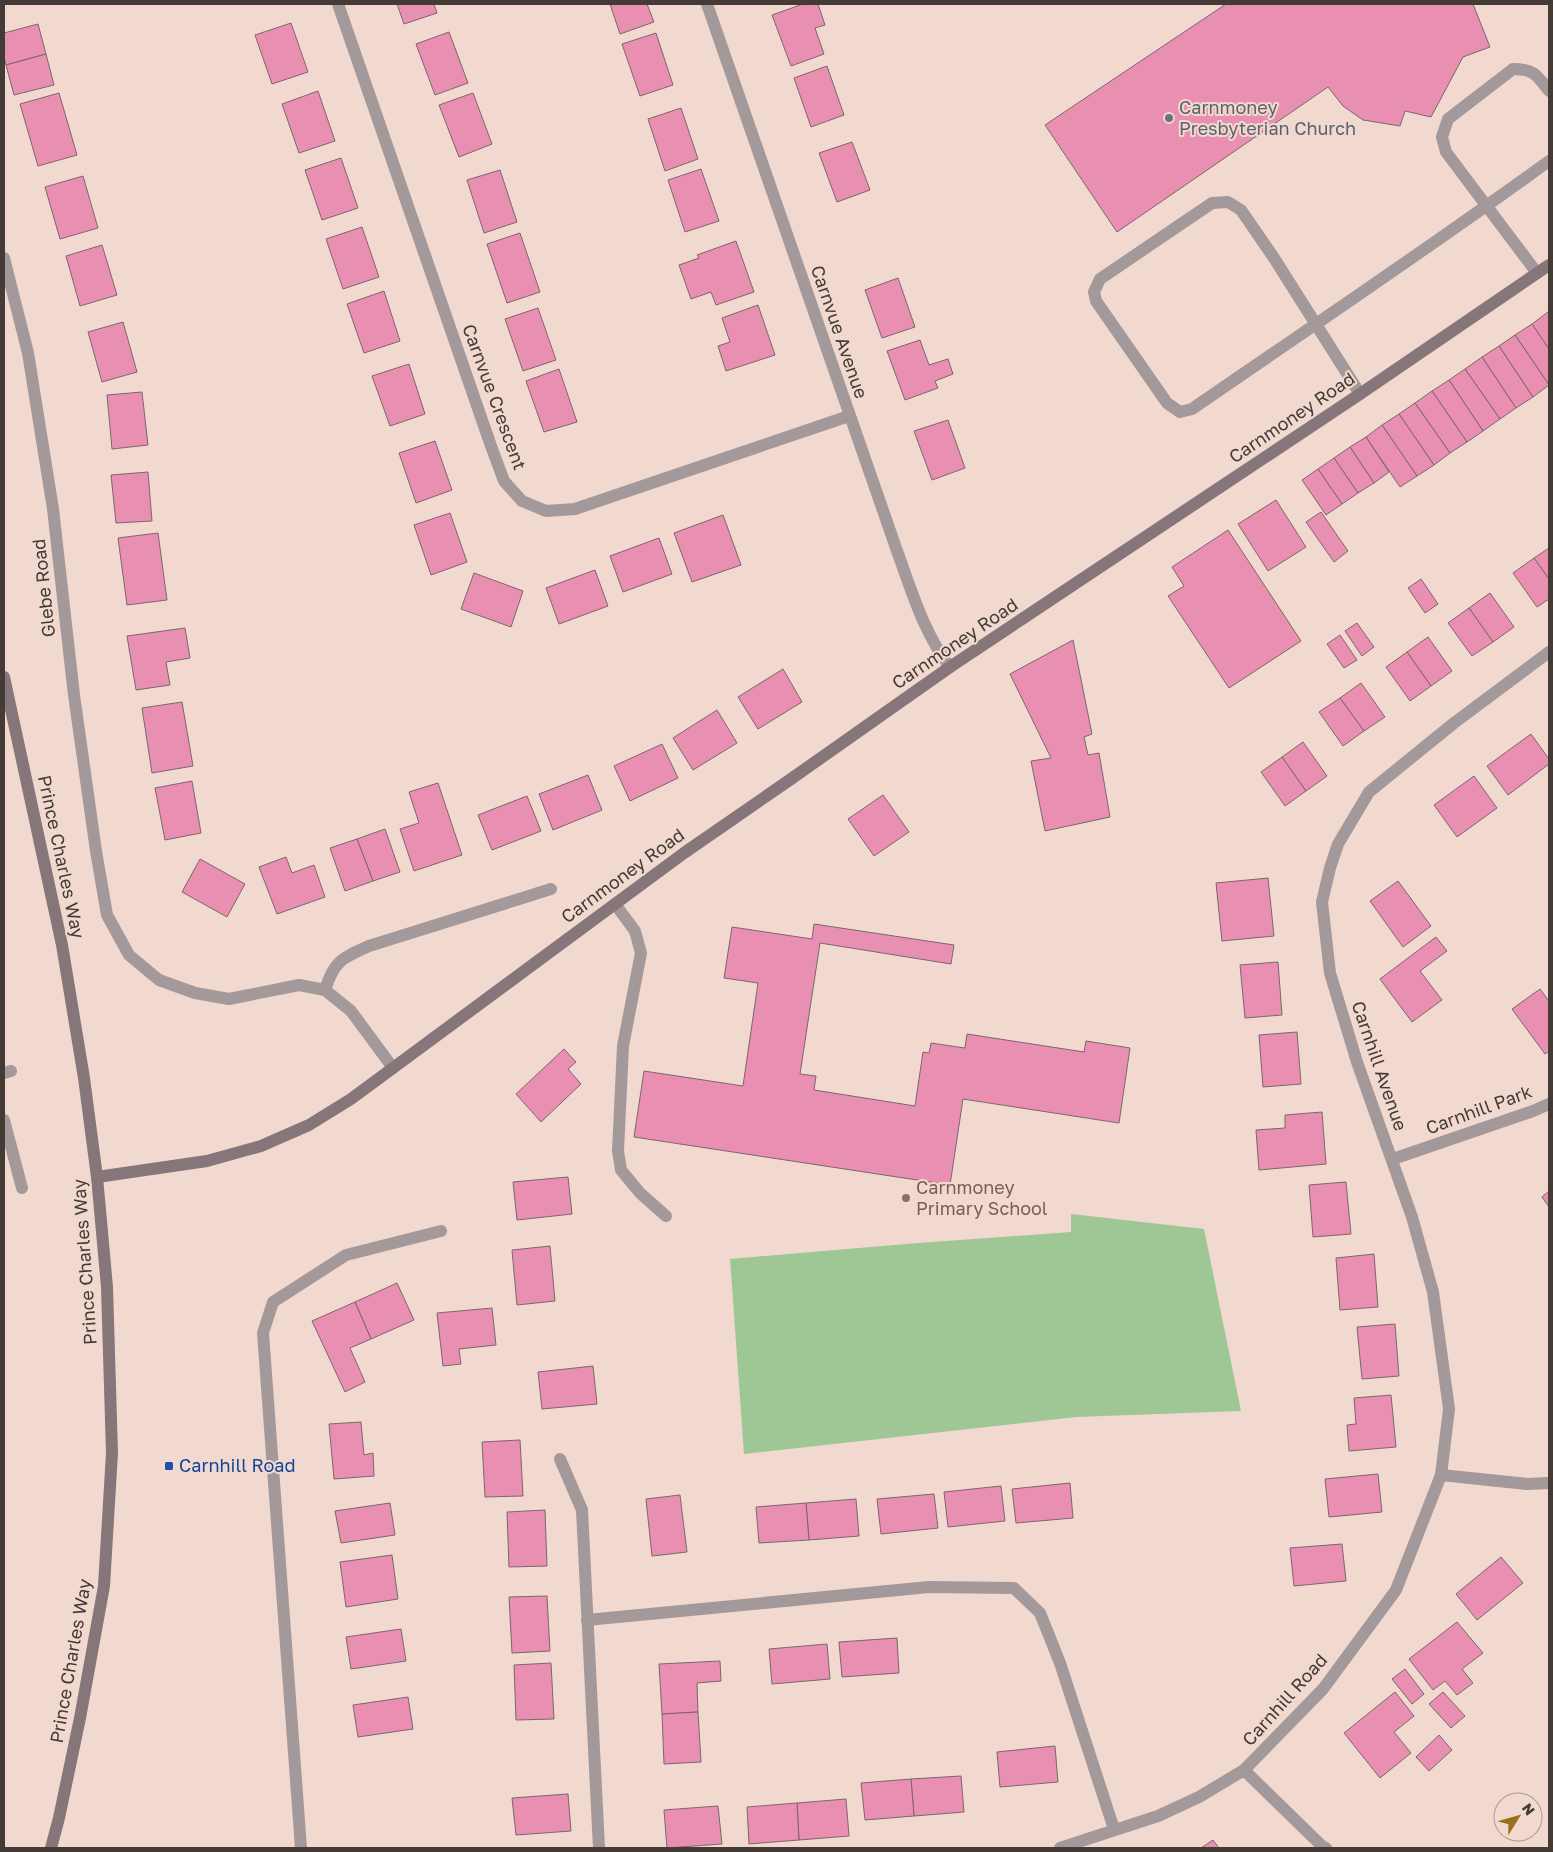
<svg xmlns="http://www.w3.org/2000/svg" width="1553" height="1852" font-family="'Golos Text',sans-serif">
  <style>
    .green { fill: #9fc695 }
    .building { fill: #e98fb1; stroke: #7c666d }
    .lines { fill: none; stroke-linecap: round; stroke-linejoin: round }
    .lane { stroke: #a3989a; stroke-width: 12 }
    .street { stroke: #a3989a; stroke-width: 12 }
    .secondary { stroke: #867579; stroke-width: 12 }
    .worship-dot { fill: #6b7280; stroke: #f1d9cf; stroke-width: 2 }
    .education-dot { fill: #8d6e63; stroke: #f1d9cf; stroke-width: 2 }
    .transit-dot { fill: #1a4fb4; stroke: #f1d9cf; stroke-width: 2 }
    .labels { text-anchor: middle; stroke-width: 4; stroke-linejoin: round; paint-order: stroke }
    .worship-label { font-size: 18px; fill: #5b616d; stroke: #f1d9cf; text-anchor: start }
    .street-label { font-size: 18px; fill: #443b37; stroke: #f1d9cf }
    .education-label { font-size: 18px; fill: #785e54; stroke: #f1d9cf; text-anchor: start }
    .transit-label { font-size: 18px; fill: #164399; stroke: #f1d9cf; text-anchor: start }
  </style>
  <rect width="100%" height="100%" fill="#f1d9cf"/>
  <path class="green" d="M 1071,1214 L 1204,1229 L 1241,1411 L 1076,1417 L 744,1454 L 730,1259 L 918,1243 L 1071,1232 Z"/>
  <g class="building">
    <path d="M 397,4 L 434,4 L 437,13 L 404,24 Z"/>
    <path d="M 610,4 L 647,4 L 654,22 L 620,34 Z"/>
    <path d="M 803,4 L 818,4 L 825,25 L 815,28 L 824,54 L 791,66 L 772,15 Z"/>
    <path d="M 1226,4 L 1473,4 L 1490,47 L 1463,57 L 1431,117 L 1405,111 L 1400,126 L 1363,120 L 1343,106 L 1328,87 L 1117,232 L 1045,125 Z"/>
    <path d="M 291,23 L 308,72 L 272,84 L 255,35 Z"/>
    <path d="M 38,24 L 46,54 L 6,65 L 4,57 L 4,33 Z"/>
    <path d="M 449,32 L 468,83 L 435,95 L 416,44 Z"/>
    <path d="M 656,33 L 673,85 L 640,96 L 622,44 Z"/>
    <path d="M 46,54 L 54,85 L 14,95 L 6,65 Z"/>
    <path d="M 827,66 L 844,115 L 811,127 L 794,78 Z"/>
    <path d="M 318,91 L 335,141 L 299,153 L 282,104 Z"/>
    <path d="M 59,93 L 77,155 L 38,166 L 20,104 Z"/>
    <path d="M 473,93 L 492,144 L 459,157 L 439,105 Z"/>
    <path d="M 681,108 L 698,159 L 665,171 L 648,119 Z"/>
    <path d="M 852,142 L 870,190 L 837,202 L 819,153 Z"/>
    <path d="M 341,158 L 358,208 L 322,220 L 305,170 Z"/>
    <path d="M 701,169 L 719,221 L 685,232 L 668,180 Z"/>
    <path d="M 500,170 L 517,222 L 484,233 L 467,180 Z"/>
    <path d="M 83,176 L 98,228 L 60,239 L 45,187 Z"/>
    <path d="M 362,227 L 379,277 L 343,289 L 326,239 Z"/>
    <path d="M 520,233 L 540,292 L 507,303 L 487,244 Z"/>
    <path d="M 736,241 L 754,292 L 716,305 L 711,292 L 691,299 L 679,265 L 699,258 L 697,255 Z"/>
    <path d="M 102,245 L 117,295 L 80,306 L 66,256 Z"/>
    <path d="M 898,278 L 915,327 L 882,338 L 865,290 Z"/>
    <path d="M 384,291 L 400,341 L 364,353 L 347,304 Z"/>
    <path d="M 758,305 L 775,355 L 726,371 L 718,346 L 730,342 L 722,318 Z"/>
    <path d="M 538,308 L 556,360 L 523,371 L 505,319 Z"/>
    <path d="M 1548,312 L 1549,314 L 1549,349 L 1532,324 Z"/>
    <path d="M 123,322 L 137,372 L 102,382 L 88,332 Z"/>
    <path d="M 1532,324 L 1549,349 L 1549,385 L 1515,335 Z"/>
    <path d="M 1515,335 L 1549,385 L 1533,397 L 1499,346 Z"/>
    <path d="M 920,340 L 929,365 L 948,359 L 953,374 L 935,381 L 938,388 L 905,400 L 887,351 Z"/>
    <path d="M 1499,346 L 1533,397 L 1516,408 L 1482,357 Z"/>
    <path d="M 1482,357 L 1516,408 L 1500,419 L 1465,369 Z"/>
    <path d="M 409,364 L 425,414 L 390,426 L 372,376 Z"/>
    <path d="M 559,369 L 577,422 L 544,432 L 526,381 Z"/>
    <path d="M 1465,369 L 1500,419 L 1483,431 L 1449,380 Z"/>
    <path d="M 1449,380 L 1483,431 L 1467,442 L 1432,391 Z"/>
    <path d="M 1432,391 L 1467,442 L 1450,453 L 1415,403 Z"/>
    <path d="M 142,392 L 148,445 L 112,449 L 107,395 Z"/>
    <path d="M 1415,403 L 1450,453 L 1434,465 L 1399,414 Z"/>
    <path d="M 1399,414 L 1434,465 L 1417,476 L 1382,425 Z"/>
    <path d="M 948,420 L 965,468 L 932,480 L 914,431 Z"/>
    <path d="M 1382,425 L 1417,476 L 1400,487 L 1366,437 Z"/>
    <path d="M 1366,437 L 1389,472 L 1374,483 L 1350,447 Z"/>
    <path d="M 435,441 L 452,490 L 416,503 L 399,453 Z"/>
    <path d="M 1350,447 L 1374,483 L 1358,493 L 1334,458 Z"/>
    <path d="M 1334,458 L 1358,493 L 1342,504 L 1318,469 Z"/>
    <path d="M 1318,469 L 1342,504 L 1326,515 L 1302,480 Z"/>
    <path d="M 148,472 L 152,521 L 116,523 L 111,475 Z"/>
    <path d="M 1276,500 L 1306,547 L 1268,571 L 1238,524 Z"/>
    <path d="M 1321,512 L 1348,551 L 1334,562 L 1306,522 Z"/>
    <path d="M 450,513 L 467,562 L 431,575 L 414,525 Z"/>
    <path d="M 723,515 L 741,565 L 692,582 L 674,533 Z"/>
    <path d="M 1228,530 L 1301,641 L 1229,688 L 1168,596 L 1184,586 L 1172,567 Z"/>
    <path d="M 158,533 L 167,600 L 127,605 L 118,538 Z"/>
    <path d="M 659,538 L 672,574 L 623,592 L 610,556 Z"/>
    <path d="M 1549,548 L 1549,579 L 1534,558 Z"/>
    <path d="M 1534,558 L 1549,579 L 1549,599 L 1537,607 L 1513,573 Z"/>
    <path d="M 595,570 L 608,606 L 559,624 L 546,588 Z"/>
    <path d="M 474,573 L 523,591 L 511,627 L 461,609 Z"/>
    <path d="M 1421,579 L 1438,604 L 1425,613 L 1408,588 Z"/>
    <path d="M 1490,593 L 1514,627 L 1493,642 L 1469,608 Z"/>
    <path d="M 1469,608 L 1493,642 L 1472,656 L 1448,623 Z"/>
    <path d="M 1357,623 L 1374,647 L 1362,656 L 1345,631 Z"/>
    <path d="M 185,628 L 190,658 L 166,662 L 170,685 L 136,690 L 127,636 Z"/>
    <path d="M 1340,635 L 1357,660 L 1344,668 L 1327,644 Z"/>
    <path d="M 1428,637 L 1452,671 L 1431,686 L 1407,652 Z"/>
    <path d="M 1073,640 L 1092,734 L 1084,737 L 1088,755 L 1099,753 L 1110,817 L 1045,831 L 1031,761 L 1051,758 L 1010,674 Z"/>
    <path d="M 1407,652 L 1431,686 L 1410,701 L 1386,667 Z"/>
    <path d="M 783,669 L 802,702 L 758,729 L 738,697 Z"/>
    <path d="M 1361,683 L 1385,717 L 1364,731 L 1340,698 Z"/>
    <path d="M 1340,698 L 1364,731 L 1343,746 L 1319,712 Z"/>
    <path d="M 182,702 L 193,766 L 152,773 L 142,708 Z"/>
    <path d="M 717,710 L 737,743 L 693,770 L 673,738 Z"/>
    <path d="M 1531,734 L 1549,759 L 1549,764 L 1508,795 L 1487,766 Z"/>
    <path d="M 1303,742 L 1327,776 L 1306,791 L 1282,757 Z"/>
    <path d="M 662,744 L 678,778 L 630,801 L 614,766 Z"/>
    <path d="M 1282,757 L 1306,791 L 1285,806 L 1261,772 Z"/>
    <path d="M 588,775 L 602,810 L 553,830 L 539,794 Z"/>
    <path d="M 1474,776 L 1497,808 L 1457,837 L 1434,805 Z"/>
    <path d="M 192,781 L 201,833 L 165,840 L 155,788 Z"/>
    <path d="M 438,783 L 462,855 L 414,871 L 400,829 L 419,823 L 409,792 Z"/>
    <path d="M 883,795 L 909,832 L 874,856 L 848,819 Z"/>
    <path d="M 527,796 L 541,831 L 492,850 L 478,815 Z"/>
    <path d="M 385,829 L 400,872 L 373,881 L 357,839 Z"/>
    <path d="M 357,839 L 373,881 L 345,891 L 330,848 Z"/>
    <path d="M 286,857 L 292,873 L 314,865 L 325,897 L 277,914 L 259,867 Z"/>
    <path d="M 200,859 L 245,884 L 227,917 L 182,892 Z"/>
    <path d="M 1268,878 L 1274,936 L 1222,941 L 1216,883 Z"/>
    <path d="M 1398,881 L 1431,926 L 1403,947 L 1370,901 Z"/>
    <path d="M 814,924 L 954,945 L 951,964 L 820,943 L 800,1074 L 816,1076 L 814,1090 L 915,1106 L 923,1052 L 929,1053 L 931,1043 L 965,1048 L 967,1034 L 1084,1052 L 1086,1041 L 1130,1048 L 1119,1123 L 963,1099 L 950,1185 L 634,1137 L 644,1071 L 743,1086 L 758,983 L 724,978 L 732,927 L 812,939 Z"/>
    <path d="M 1436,937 L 1447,951 L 1420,971 L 1442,1000 L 1412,1022 L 1380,979 Z"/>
    <path d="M 1278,962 L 1282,1015 L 1245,1018 L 1240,965 Z"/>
    <path d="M 1540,989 L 1549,1001 L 1549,1051 L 1545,1054 L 1512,1009 Z"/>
    <path d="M 1297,1032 L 1301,1084 L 1263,1087 L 1259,1035 Z"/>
    <path d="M 564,1049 L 576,1062 L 568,1069 L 581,1084 L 541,1122 L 516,1094 Z"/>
    <path d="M 1322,1112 L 1326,1164 L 1259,1170 L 1256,1130 L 1285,1128 L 1285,1115 Z"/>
    <path d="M 568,1177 L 572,1214 L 517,1220 L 513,1182 Z"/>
    <path d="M 1346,1182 L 1351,1234 L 1313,1237 L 1309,1185 Z"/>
    <path d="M 1549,1191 L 1549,1207 L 1542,1197 Z"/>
    <path d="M 550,1246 L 555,1301 L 517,1305 L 512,1250 Z"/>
    <path d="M 1374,1254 L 1378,1307 L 1340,1310 L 1336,1258 Z"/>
    <path d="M 397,1283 L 414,1320 L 371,1339 L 355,1302 Z"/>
    <path d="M 355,1302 L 371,1339 L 350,1348 L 365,1382 L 345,1392 L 312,1321 Z"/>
    <path d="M 492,1308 L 496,1345 L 459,1349 L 461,1364 L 443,1366 L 437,1313 Z"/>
    <path d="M 1395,1324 L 1399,1376 L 1362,1379 L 1357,1327 Z"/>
    <path d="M 593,1366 L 597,1404 L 542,1409 L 538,1372 Z"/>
    <path d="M 1391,1395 L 1396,1447 L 1349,1451 L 1347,1425 L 1356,1424 L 1354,1398 Z"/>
    <path d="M 361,1422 L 364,1455 L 373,1453 L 374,1476 L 334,1479 L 329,1424 Z"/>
    <path d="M 520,1440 L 523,1496 L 485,1497 L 482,1442 Z"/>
    <path d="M 1378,1474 L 1382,1512 L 1329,1517 L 1325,1479 Z"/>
    <path d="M 1070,1483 L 1073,1518 L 1016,1523 L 1012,1489 Z"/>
    <path d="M 1001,1486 L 1005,1521 L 948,1527 L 944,1492 Z"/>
    <path d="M 934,1494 L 938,1528 L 881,1534 L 877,1499 Z"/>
    <path d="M 680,1495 L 687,1552 L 652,1556 L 646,1499 Z"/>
    <path d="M 856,1499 L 859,1536 L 809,1540 L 806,1503 Z"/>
    <path d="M 390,1503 L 395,1535 L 341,1543 L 335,1511 Z"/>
    <path d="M 806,1503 L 809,1540 L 759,1543 L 756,1507 Z"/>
    <path d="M 545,1510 L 547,1566 L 509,1567 L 507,1512 Z"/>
    <path d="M 1342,1544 L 1346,1581 L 1294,1586 L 1290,1548 Z"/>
    <path d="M 392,1555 L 398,1599 L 346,1607 L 340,1562 Z"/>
    <path d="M 1501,1557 L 1523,1583 L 1477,1620 L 1456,1594 Z"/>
    <path d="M 547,1596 L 550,1651 L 512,1653 L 509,1597 Z"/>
    <path d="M 1457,1622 L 1483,1653 L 1462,1669 L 1473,1683 L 1457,1695 L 1445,1681 L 1433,1690 L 1409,1659 Z"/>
    <path d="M 401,1629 L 406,1661 L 351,1669 L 346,1637 Z"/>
    <path d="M 897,1638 L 899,1673 L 842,1677 L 839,1642 Z"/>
    <path d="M 827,1644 L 830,1679 L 772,1684 L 769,1649 Z"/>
    <path d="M 720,1661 L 721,1681 L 697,1683 L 698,1712 L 662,1714 L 659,1664 Z"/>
    <path d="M 551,1663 L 554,1719 L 516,1720 L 514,1665 Z"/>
    <path d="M 1405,1669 L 1424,1694 L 1412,1704 L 1392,1679 Z"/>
    <path d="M 1395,1692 L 1414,1716 L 1394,1732 L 1411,1753 L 1380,1778 L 1344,1733 Z"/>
    <path d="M 1443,1692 L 1465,1716 L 1451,1728 L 1429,1704 Z"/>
    <path d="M 408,1697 L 413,1729 L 358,1737 L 353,1705 Z"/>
    <path d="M 698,1712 L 701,1762 L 664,1764 L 662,1714 Z"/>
    <path d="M 1439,1735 L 1452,1750 L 1429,1771 L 1416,1757 Z"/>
    <path d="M 1055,1746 L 1058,1782 L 1000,1787 L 997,1752 Z"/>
    <path d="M 961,1776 L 964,1812 L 914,1816 L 911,1779 Z"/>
    <path d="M 911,1779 L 914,1816 L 865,1820 L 861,1783 Z"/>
    <path d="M 568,1794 L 571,1831 L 516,1835 L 512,1798 Z"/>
    <path d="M 846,1799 L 849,1836 L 799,1840 L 797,1803 Z"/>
    <path d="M 797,1803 L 799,1840 L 749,1844 L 747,1807 Z"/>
    <path d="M 718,1806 L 722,1844 L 667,1848 L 664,1810 Z"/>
    <path d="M 1213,1840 L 1219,1848 L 1201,1848 Z"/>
  </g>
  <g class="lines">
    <g class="lane">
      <path d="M 1537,273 L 1446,152 L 1442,137 L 1448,119 L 1513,69 C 1534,69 1537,75 1549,91"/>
      <path d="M 1360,394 L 1274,258 L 1241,210 L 1228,202 L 1212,203 L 1100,279 L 1094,292 L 1096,301 L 1167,403 L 1180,412 L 1192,409 C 1311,327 1432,246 1549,161"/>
      <path d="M 615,904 L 635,931 L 641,953 L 623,1046 L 618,1151 L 621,1170 L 640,1193 L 666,1216"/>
    </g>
    <g class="street">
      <path d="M 338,4 L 491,446 L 504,481 L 522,501 L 546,511 L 575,509 L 849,416"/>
      <path d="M 707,4 L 896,548 C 911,589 923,632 950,667"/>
      <path d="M 4,258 L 28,353 L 53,509 L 74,695 L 96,851 L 107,915 L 129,955 L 159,980 L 195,993 L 229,999 L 299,985 L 325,990 L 351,1011 L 393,1068"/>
      <path d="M 325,990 C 334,961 342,958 369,946 L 551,889"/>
      <path d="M 4,1073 L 11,1071"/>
      <path d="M 4,1120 L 22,1188"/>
      <path d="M 1393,1159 L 1533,1111 L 1549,1104"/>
      <path d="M 560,1459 L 582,1510 L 599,1848"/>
      <path d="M 1441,1475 L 1527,1484 L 1549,1483"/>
      <path d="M 587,1620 L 929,1587 L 1014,1588 L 1040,1613 L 1060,1663 L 1114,1829"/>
      <path d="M 1244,1770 L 1322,1846 L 1326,1848"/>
      <path d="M 301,1848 L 263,1333 L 273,1302 L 346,1255 L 441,1231"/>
      <path d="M 1060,1848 L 1158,1816 L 1199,1797 L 1244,1770 L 1323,1689 L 1396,1590 L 1441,1475 L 1449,1409 L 1433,1292 L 1412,1217 L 1357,1062 L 1330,973 L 1322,902 L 1330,868 L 1338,844 L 1369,792 L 1454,723 L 1549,652"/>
    </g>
    <g class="secondary">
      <path d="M 4,677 L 62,945 L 84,1078 L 97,1177 L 107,1287 L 112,1453 L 104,1586 L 80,1718 L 59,1818 L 51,1848"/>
      <path d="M 97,1177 L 207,1161 L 261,1146 L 309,1125 L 351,1099 L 684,853 L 791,779 L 950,667 L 1360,394 L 1549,265"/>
    </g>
  </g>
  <circle class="worship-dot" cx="1169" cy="118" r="5"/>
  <circle class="education-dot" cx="906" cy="1198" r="5"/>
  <rect class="transit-dot" x="164" y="1461" width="10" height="10" rx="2.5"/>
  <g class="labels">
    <g class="worship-label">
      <text x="1179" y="114">Carnmoney<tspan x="1179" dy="21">Presbyterian Church</tspan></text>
    </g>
    <g class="street-label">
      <text transform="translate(839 332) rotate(71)" y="6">Carnvue Avenue</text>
      <text transform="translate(494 397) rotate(70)" y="6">Carnvue Crescent</text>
      <text transform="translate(1292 418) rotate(-34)" y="6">Carnmoney Road</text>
      <text transform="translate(44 588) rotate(-96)" y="6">Glebe Road</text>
      <text transform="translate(955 644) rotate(-34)" y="6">Carnmoney Road</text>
      <text transform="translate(61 857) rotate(78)" y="6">Prince Charles Way</text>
      <text transform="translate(623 876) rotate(-36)" y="6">Carnmoney Road</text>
      <text transform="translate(1379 1066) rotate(71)" y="6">Carnhill Avenue</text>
      <text transform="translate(1479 1110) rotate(-20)" y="6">Carnhill Park</text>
      <text transform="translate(85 1262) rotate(-94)" y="6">Prince Charles Way</text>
      <text transform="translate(71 1661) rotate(-80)" y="6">Prince Charles Way</text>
      <text transform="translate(1285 1700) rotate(-48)" y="6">Carnhill Road</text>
    </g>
    <g class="education-label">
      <text x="916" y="1194">Carnmoney<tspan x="916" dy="21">Primary School</tspan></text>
    </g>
    <g class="transit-label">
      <text x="179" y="1472">Carnhill Road</text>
    </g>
  </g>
  <rect width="1553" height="1852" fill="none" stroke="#443b37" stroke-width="10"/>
  <g transform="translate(1518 1817) rotate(53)"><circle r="24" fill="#f1d9cf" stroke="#ac9a92"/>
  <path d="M0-4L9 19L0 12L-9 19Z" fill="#97711c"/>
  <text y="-8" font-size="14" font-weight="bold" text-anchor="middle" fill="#443b37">N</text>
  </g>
</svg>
